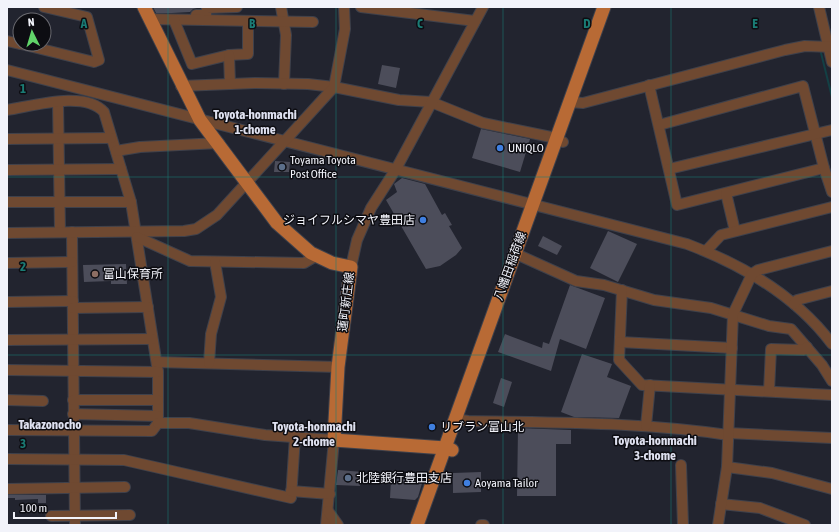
<svg xmlns="http://www.w3.org/2000/svg" width="839" height="532" font-family="'Asap Condensed','Noto Sans JP',sans-serif">
  <style>
    .lines { fill: none; stroke-linecap: round; stroke-linejoin: round }
    .stream { stroke: #134045; stroke-width: 2 }
    .building { fill: #4c4d5a }
    .minor-casing { stroke: #3f414b; stroke-width: 12 }
    .major-casing { stroke: #3f414b; stroke-width: 15 }
    .minor { stroke: #6f4931; stroke-width: 10 }
    .major { stroke: #b86a35; stroke-width: 13 }
    .grid { fill: none; stroke: #1a7c75; stroke-width: 1; stroke-opacity: 0.55 }
    .shop-dot { fill: #3f7fe0; stroke: #0d0d12; stroke-width: 1.5 }
    .service-dot { fill: #5c6f8a; stroke: #0d0d12; stroke-width: 1.5 }
    .education-dot { fill: #8d6e63; stroke: #0d0d12; stroke-width: 1.5 }
    .labels { text-anchor: middle; stroke-width: 3; stroke-linejoin: round; paint-order: stroke }
    .poi-label { font-size: 12px; fill: #f2f3fa; stroke: #0d0d12; text-anchor: start }
    .street-label { font-size: 12px; fill: #f2f3fa; stroke: #0d0d12 }
    .neighbourhood-label { font-size: 13px; font-weight: bold; fill: #dfe1f0; stroke: #0d0d12 }
    .grid-label { font-size: 13px; text-anchor: middle; font-weight: bold; fill: #1a7c75; stroke: #0d0d12; stroke-width: 3; stroke-linejoin: round; paint-order: stroke }
  </style>
  <rect width="100%" height="100%" fill="#22242f"/>
  <g class="lines">
    <g class="stream">
      <path d="M 821,53 L 832,97"/>
      <path d="M 430,525 L 471,525"/>
    </g>
  </g>
  <g class="building">
    <path d="M 153,7 L 201,7 L 193,9 L 190,12 L 172,13 L 156,13 Z"/>
    <path d="M 382,65 L 400,68 L 396,88 L 378,84 Z"/>
    <path d="M 481,129 L 530,139 L 520,172 L 472,158 Z"/>
    <path d="M 275,161 L 290,162 L 289,172 L 274,172 Z"/>
    <path d="M 402,178 L 425,184 L 442,215 L 445,213 L 452,225 L 449,226 L 462,248 L 456,255 L 440,266 L 426,269 L 386,200 L 397,192 L 394,184 Z"/>
    <path d="M 608,231 L 637,244 L 618,282 L 590,268 Z"/>
    <path d="M 543,236 L 562,246 L 557,255 L 538,246 Z"/>
    <path d="M 126,264 L 127,284 L 111,284 L 111,281 L 84,282 L 83,265 Z"/>
    <path d="M 570,285 L 605,298 L 586,349 L 560,339 L 551,371 L 498,352 L 505,334 L 542,348 L 543,342 L 549,344 Z"/>
    <path d="M 582,354 L 612,364 L 607,377 L 631,386 L 619,418 L 574,417 L 561,412 Z"/>
    <path d="M 501,378 L 512,382 L 504,407 L 493,403 Z"/>
    <path d="M 518,428 L 571,430 L 571,444 L 556,444 L 556,496 L 517,496 Z"/>
    <path d="M 338,470 L 363,472 L 360,486 L 336,485 Z"/>
    <path d="M 481,472 L 481,492 L 453,493 L 453,473 Z"/>
    <path d="M 391,479 L 423,480 L 418,497 L 415,500 L 390,498 Z"/>
    <path d="M 7,495 L 46,495 L 46,503 L 38,503 L 38,499 L 15,500 L 15,498 L 7,498 Z"/>
  </g>
  <g class="lines">
    <g class="minor-casing">
      <g id="minor">
        <path d="M 281,7 L 286,35 L 284,84"/>
        <path d="M 361,7 L 475,21"/>
        <path d="M 819,7 L 832,62"/>
        <path d="M 196,15 L 206,15 L 207,8 L 237,7"/>
        <path d="M 149,19 L 313,22"/>
        <path d="M 174,20 L 192,64 L 229,55 L 248,54 L 248,21"/>
        <path d="M 7,41 L 20,44"/>
        <path d="M 21,44 L 94,62 L 99,60 L 87,17 L 44,7"/>
        <path d="M 229,55 L 230,84"/>
        <path d="M 7,70 L 687,244 C 743,265 796,296 832,344"/>
        <path d="M 649,85 L 677,205 L 824,168"/>
        <path d="M 181,86 L 255,83 L 308,84 L 334,87 L 399,100 L 431,102 L 483,123 L 551,137 L 563,142"/>
        <path d="M 58,102 L 60,232"/>
        <path d="M 570,102 L 583,103 L 785,50 L 805,46 L 832,47"/>
        <path d="M 7,110 C 33,106 85,90 104,112 L 131,202 L 158,372 L 158,423 L 152,431 L 7,430"/>
        <path d="M 659,125 L 803,86 L 824,168 L 832,192"/>
        <path d="M 7,139 L 111,138"/>
        <path d="M 116,151 L 140,147 L 219,143"/>
        <path d="M 669,169 L 832,130"/>
        <path d="M 7,170 L 121,169"/>
        <path d="M 726,193 L 735,231"/>
        <path d="M 7,202 L 131,202"/>
        <path d="M 72,232 L 75,525"/>
        <path d="M 7,233 L 184,231 L 196,229 L 217,215 L 334,87 L 345,29 L 344,7"/>
        <path d="M 137,237 L 190,261 L 304,263 L 316,256"/>
        <path d="M 706,251 L 721,235 L 832,207"/>
        <path d="M 514,253 L 576,281 L 604,285 L 654,300 L 711,308 L 769,326 L 791,329 L 822,365 L 832,381"/>
        <path d="M 7,263 L 72,262"/>
        <path d="M 351,267 L 357,240 L 371,208 L 396,169 L 483,7"/>
        <path d="M 622,290 L 619,360 L 642,385 L 832,395"/>
        <path d="M 7,302 L 73,301"/>
        <path d="M 794,304 L 797,300 L 832,291"/>
        <path d="M 73,308 L 148,307"/>
        <path d="M 7,340 L 152,339"/>
        <path d="M 620,342 L 732,348"/>
        <path d="M 157,362 L 338,367"/>
        <path d="M 209,363 L 211,334 L 221,297 L 215,262"/>
        <path d="M 7,370 L 158,372"/>
        <path d="M 769,391 L 771,349 L 804,350 L 807,347"/>
        <path d="M 7,400 L 43,401"/>
        <path d="M 73,400 L 158,400"/>
        <path d="M 73,414 L 158,416"/>
        <path d="M 455,419 L 468,421 C 555,423 642,422 728,435"/>
        <path d="M 158,423 L 189,423 L 265,435 L 334,440 L 326,525"/>
        <path d="M 646,426 L 650,385"/>
        <path d="M 728,433 L 832,438"/>
        <path d="M 7,459 L 124,460 L 291,498 L 295,437"/>
        <path d="M 681,465 L 683,525"/>
        <path d="M 727,467 L 772,473 L 832,489"/>
        <path d="M 7,489 L 125,487"/>
        <path d="M 291,491 L 330,494"/>
        <path d="M 721,504 L 760,508 L 805,525"/>
        <path d="M 328,511 L 338,525"/>
        <path d="M 51,516 L 130,515"/>
        <path d="M 481,525 L 484,525"/>
        <path d="M 718,525 L 727,467 L 733,314 L 752,274 L 758,270 L 832,251"/>
      </g>
    </g>
    <g class="major-casing">
      <g id="major">
        <path d="M 144,7 L 200,120 L 277,223 L 311,253 L 332,263 L 351,267 L 338,367 L 334,440 L 445,448 L 452,450"/>
        <path d="M 417,525 L 604,7"/>
      </g>
    </g>
    <use href="#minor" class="minor"/>
    <use href="#major" class="major"/>
  </g>
  <path class="grid" d="M 168,7 L 168,525M 336,7 L 336,525M 503,7 L 503,525M 671,7 L 671,525M 7,177 L 832,177M 7,355 L 832,355"/>
  <g class="shop-dot">
    <circle cx="500" cy="148" r="4"/>
    <circle cx="423" cy="220" r="4"/>
    <circle cx="432" cy="427" r="4"/>
    <circle cx="467" cy="483" r="4"/>
  </g>
  <g class="service-dot">
    <circle cx="282" cy="167" r="4"/>
    <circle cx="348" cy="478" r="4"/>
  </g>
  <circle class="education-dot" cx="95" cy="274" r="4"/>
  <g class="labels">
    <g class="poi-label">
      <text x="508" y="152">UNIQLO</text>
      <text x="290" y="164">Toyama Toyota<tspan x="290" dy="14">Post Office</tspan></text>
      <text x="415" y="224" text-anchor="end">ジョイフルシマヤ豊田店</text>
      <text x="103" y="278">富山保育所</text>
      <text x="440" y="431">リブラン富山北</text>
      <text x="356" y="482">北陸銀行豊田支店</text>
      <text x="475" y="487">Aoyama Tailor</text>
    </g>
    <g class="street-label">
      <text transform="translate(510 266) rotate(-70)" y="4">八幡田稲荷線</text>
      <text transform="translate(346 302) rotate(-83)" y="4">蓮町新庄線</text>
    </g>
    <g class="neighbourhood-label">
      <text x="255" y="119">Toyota-honmachi<tspan x="255" dy="15">1-chome</tspan></text>
      <text x="50" y="429">Takazonocho</text>
      <text x="314" y="431">Toyota-honmachi<tspan x="314" dy="15">2-chome</tspan></text>
      <text x="655" y="445">Toyota-honmachi<tspan x="655" dy="15">3-chome</tspan></text>
    </g>
  </g>
  <g class="grid-label">
    <text x="84" y="28">A</text>
    <text x="252" y="28">B</text>
    <text x="420" y="28">C</text>
    <text x="587" y="28">D</text>
    <text x="755" y="28">E</text>
    <text x="23" y="93">1</text>
    <text x="23" y="271">2</text>
    <text x="23" y="448">3</text>
  </g>
  <rect width="839" height="532" fill="none" stroke="#f2f3fa" stroke-width="16"/>
  <g transform="translate(32 32) rotate(355)"><circle r="19" fill="#0d0d12" stroke="#69696f"/>
  <path d="M0-3L7 15L0 10L-7 15Z" fill="#61d56a"/>
  <text y="-6" font-size="11" font-weight="bold" text-anchor="middle" fill="#f2f3fa">N</text>
  </g>
  <path d="M14 512v6h102v-6" fill="none" stroke="#f2f3fa" stroke-width="2"/>
  <text x="20" y="512" font-size="12" fill="#f2f3fa" stroke="#0d0d12" stroke-width="3" paint-order="stroke">100 m</text>
</svg>
